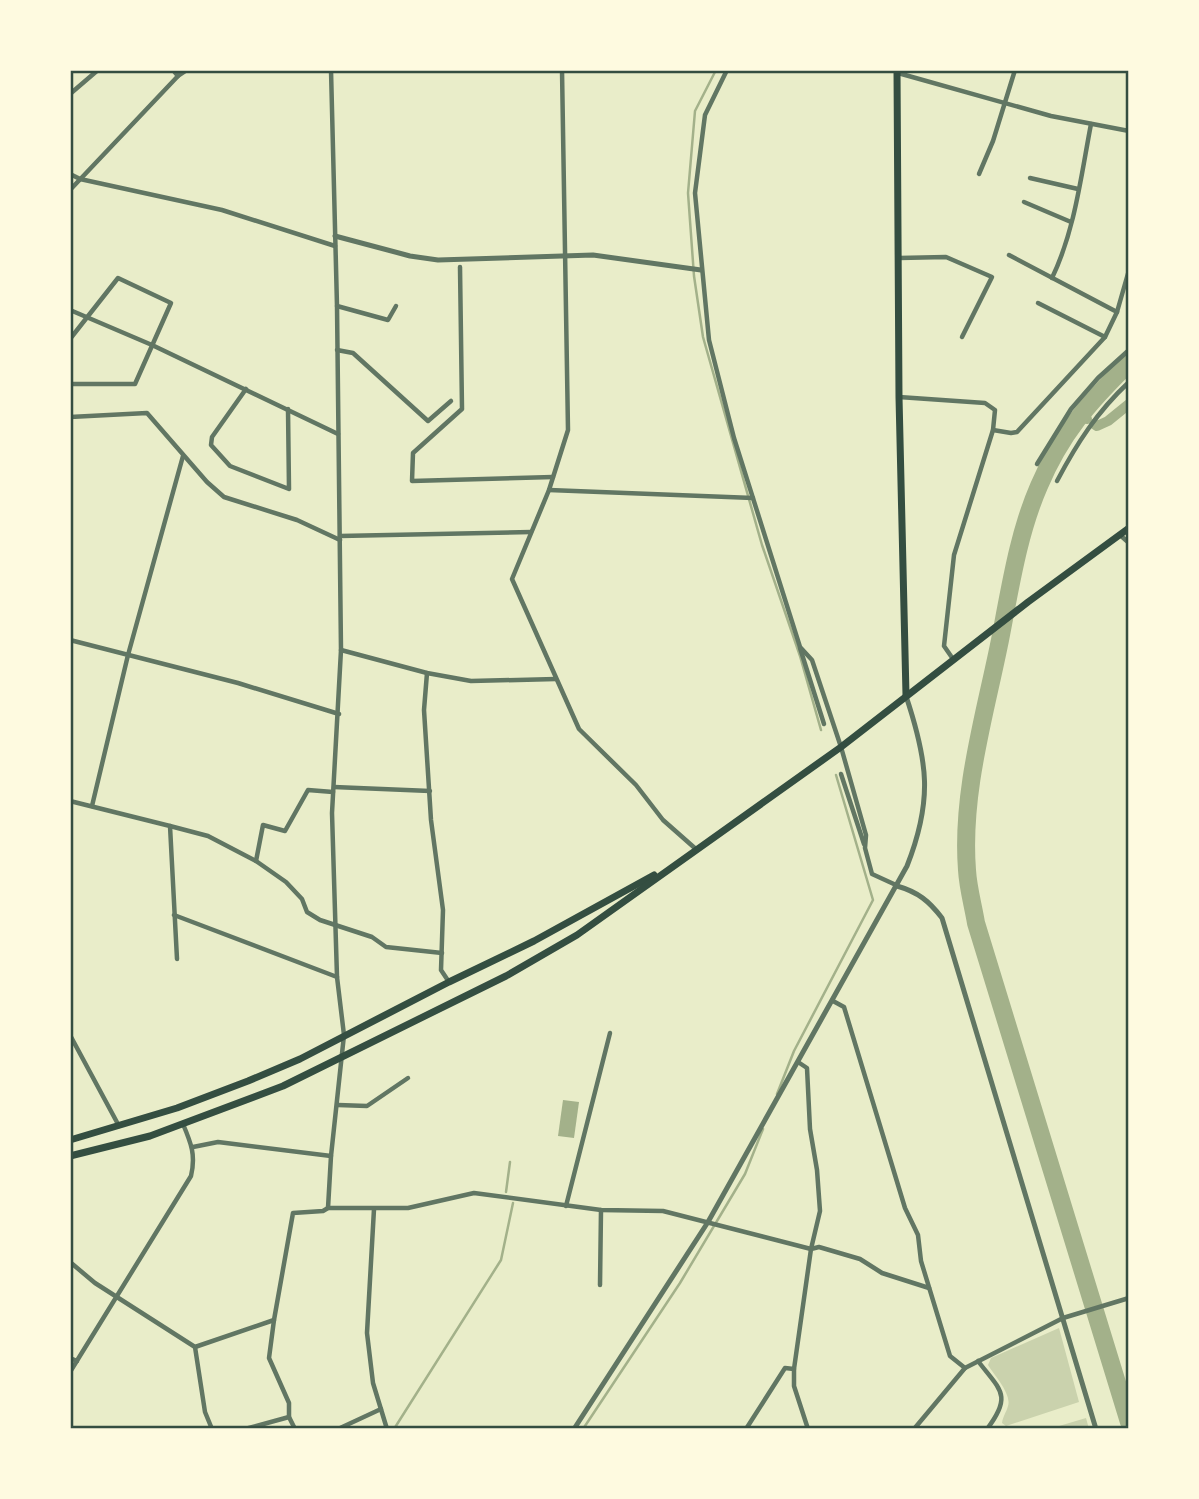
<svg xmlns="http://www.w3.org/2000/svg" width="1199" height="1499" font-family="'Archivo Narrow',sans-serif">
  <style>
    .green { fill: #cad2ad }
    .water { fill: #a3b18a }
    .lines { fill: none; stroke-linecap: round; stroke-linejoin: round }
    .stream { stroke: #a3b18a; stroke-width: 2.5 }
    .canal { stroke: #a3b18a; stroke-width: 10 }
    .river { stroke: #a3b18a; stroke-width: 18 }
    .minor { stroke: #617663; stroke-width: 4.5 }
    .tertiary { stroke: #617663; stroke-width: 5 }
    .primary { stroke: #344e41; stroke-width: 7 }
    .trunk { stroke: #344e41; stroke-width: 7 }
    .neatline { fill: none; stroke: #344e41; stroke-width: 2.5 }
  </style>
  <rect width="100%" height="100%" fill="#e9edc9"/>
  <g class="green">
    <path d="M 1059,1328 L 1079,1402 L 1006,1426 L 1002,1423 C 1003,1416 1006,1413 1008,1406 C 1012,1394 994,1375 988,1365 L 991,1358 Z"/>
    <path d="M 1086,1418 L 1089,1429 L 1049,1429 Z"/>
  </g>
  <path class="water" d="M 563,1100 L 579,1102 L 574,1138 L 558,1136 Z"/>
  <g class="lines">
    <g class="stream">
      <path d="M 716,70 L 695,111 L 688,193 L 694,276 L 703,337 L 762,545 L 800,656 L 821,730"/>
      <path d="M 777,1094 L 794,1051 L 873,900 L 836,775"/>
      <path d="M 506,1192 L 510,1162"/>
      <path d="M 394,1429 L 501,1260 L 513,1203"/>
      <path d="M 583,1429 L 680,1283 L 745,1174 L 763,1129"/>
    </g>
    <g class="canal">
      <path d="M 1080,414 L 1087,419"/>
      <path d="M 1094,424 L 1097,426 L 1108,421 L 1129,404"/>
    </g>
    <path class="river" d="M 1129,363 C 1089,402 1061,434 1039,486 C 1018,534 1010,589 1000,640 C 985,715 961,793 967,870 C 968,888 973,905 976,923 L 1129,1422"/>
    <g class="minor">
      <path d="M 173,70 L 178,76"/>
      <path d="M 562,70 L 568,430 L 549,490 L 512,579 L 579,729 L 636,785 L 663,820 L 697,850"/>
      <path d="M 727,70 L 705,115 L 695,193 L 709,340 L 734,438 L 800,647 L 812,660 L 841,747 L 866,835 L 865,848 L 872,874 L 896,885"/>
      <path d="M 898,73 L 1051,116 L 1129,131"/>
      <path d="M 70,94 L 98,70"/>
      <path d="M 70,174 L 80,179 L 222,210 L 335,246"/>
      <path d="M 979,174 L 993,141 L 1015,70"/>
      <path d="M 1030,178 L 1078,189"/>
      <path d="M 70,190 L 178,76 L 187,70"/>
      <path d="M 1024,202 L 1071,222"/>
      <path d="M 1009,255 L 1117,312"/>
      <path d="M 899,258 L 946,257 L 992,277 L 962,337"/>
      <path d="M 460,267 L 462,409 L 413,453 L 412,481 L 553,477"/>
      <path d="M 1052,278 C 1075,230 1081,176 1091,124"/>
      <path d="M 1038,303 L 1105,337"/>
      <path d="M 337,306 L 388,320 L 396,306"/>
      <path d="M 70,310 L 152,345 L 338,434"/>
      <path d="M 70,339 L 118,278 L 171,303 L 135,384 L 70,384"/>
      <path d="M 337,350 L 353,353 L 428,421 L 451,401"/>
      <path d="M 246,389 L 212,437 L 211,445 L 230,466 L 289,489 L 288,409"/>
      <path d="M 899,397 L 985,403 L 995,410 L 993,430 L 954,555 L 944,646 L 953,659"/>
      <path d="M 70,417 L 147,413 L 207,482 L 224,497 L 297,520 L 340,540"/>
      <path d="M 993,430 L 1011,433 L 1017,432 L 1105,337 L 1117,312 L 1129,270"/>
      <path d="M 1037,464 L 1071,409 L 1098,378 L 1129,350"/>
      <path d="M 1057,481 C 1077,443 1097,412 1129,382"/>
      <path d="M 549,490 L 753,498"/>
      <path d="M 1120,535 L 1129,543"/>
      <path d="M 340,536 L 531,532"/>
      <path d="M 70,640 L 238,683 L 339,714"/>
      <path d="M 800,648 L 824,724"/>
      <path d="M 341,650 L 427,673 L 471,681 L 556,679"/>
      <path d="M 427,673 L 424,710 L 431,820 L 443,910 L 441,970 L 449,982"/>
      <path d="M 841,774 L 864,844"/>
      <path d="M 334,787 L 430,791"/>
      <path d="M 70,801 L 170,826 L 177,959"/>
      <path d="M 92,806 L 128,655 L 183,456"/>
      <path d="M 170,826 L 208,836 L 256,861 L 286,882 L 302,899 L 307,912 L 320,920 L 372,937 L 386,947 L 442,953"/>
      <path d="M 256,861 L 263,825 L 285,831 L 308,790 L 333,792"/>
      <path d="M 174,915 L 337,977"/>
      <path d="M 833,1001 L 844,1007 L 905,1208 L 918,1235 L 921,1261 L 950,1356 L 965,1368"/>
      <path d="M 70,1035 L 119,1126"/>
      <path d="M 798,1062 L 807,1068 L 810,1129 L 817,1170 L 820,1211 L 811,1249 L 794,1369 L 794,1386 L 808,1429"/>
      <path d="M 338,1105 L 367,1106 L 408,1078"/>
      <path d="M 193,1147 L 218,1142 L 331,1156"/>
      <path d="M 566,1206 L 610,1033"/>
      <path d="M 328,1208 L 331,1156 L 344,1035 L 337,977 L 332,813 L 341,650 L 337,306 L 331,70"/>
      <path d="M 374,1209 L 367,1333 L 373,1383 L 387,1429"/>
      <path d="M 70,1262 L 95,1283 L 195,1347 L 274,1320 L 293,1213 L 323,1211 L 328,1208 L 408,1208 L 474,1193 L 601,1210 L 663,1211 L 811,1249 L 819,1247 L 860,1259 L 882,1273 L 929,1288"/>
      <path d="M 600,1285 L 601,1210"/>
      <path d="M 274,1320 L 269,1358 L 289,1403 L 289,1417 L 295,1429"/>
      <path d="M 195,1347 L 205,1412 L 212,1429"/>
      <path d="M 70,1358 L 77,1361"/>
      <path d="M 978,1361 C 1000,1390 1013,1395 987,1429"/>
      <path d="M 70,1372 L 191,1176 C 196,1155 191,1143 183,1124"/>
      <path d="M 245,1429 L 289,1417"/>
      <path d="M 338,1429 L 381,1409"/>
      <path d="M 746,1429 L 785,1368 L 794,1369"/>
      <path d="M 914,1429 L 965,1368 L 1063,1318 L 1129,1298"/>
    </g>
    <g class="tertiary">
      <path d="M 335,236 L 410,256 L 438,260 L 593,255 L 701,270"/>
      <path d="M 897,886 C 918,892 929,901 942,918 L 1096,1429"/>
      <path d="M 574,1429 L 708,1222 L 907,866 C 933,800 928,762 906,696"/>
    </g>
    <path class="primary" d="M 897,70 L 899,397 L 906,695"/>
    <g class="trunk">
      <path d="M 70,1140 L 177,1108 L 248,1081 L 300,1059 L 449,982 L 534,941 L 654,875"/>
      <path d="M 70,1156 L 150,1136 L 283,1086 L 506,976 L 577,935 L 841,747 L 1028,602 L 1129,528"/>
    </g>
  </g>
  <rect width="1199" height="1499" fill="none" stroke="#fefae0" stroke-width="144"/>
  <rect x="72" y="72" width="1055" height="1355" class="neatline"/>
</svg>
